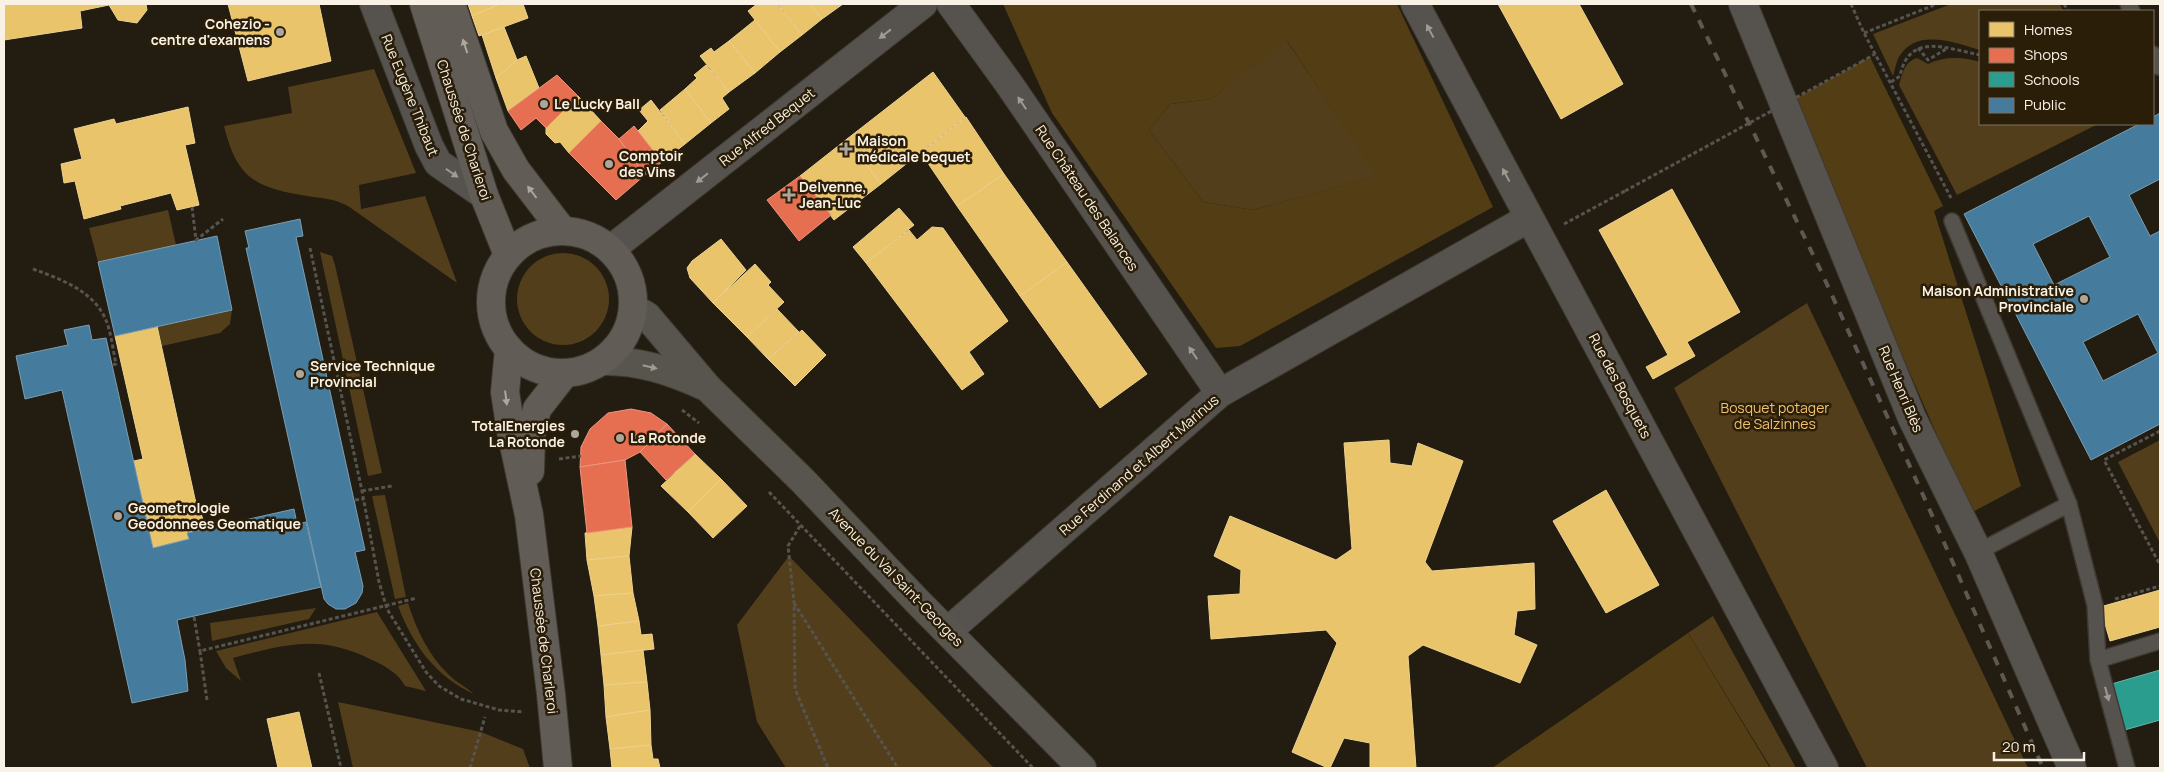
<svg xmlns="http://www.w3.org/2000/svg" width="2164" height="772" font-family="Manrope,sans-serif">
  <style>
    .green { fill: #523e1b }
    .forest { fill: #533d14; fill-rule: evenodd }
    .homes { fill: #e9c46a; stroke: #eed28f }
    .shops { fill: #e76f51; stroke: #ec967d }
    .schools { fill: #2a9d8f; stroke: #68b6a8 }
    .public { fill: #457b9d; stroke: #7b9eb2; fill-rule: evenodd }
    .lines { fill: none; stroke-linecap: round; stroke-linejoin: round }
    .service-casing { stroke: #3e3930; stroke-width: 18 }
    .minor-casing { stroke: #3e3930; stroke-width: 30 }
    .secondary-casing { stroke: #3e3930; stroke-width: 30 }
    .primary-casing { stroke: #3e3930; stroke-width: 30 }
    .path { stroke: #57534e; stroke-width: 3; stroke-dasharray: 4 2.5; stroke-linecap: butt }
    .service { stroke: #56534e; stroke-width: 15 }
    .minor { stroke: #56534e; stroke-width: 28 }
    .secondary { stroke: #58554e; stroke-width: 28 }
    .primary { stroke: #615d56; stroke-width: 28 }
    .rail { stroke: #5d5852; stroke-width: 4; stroke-dasharray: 9 9; stroke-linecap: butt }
    .path-bridge { stroke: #57534e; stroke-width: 3; stroke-dasharray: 4 2.5; stroke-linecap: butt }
    .oneway { fill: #9f9a92 }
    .oneway2 { fill: #ada79d }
    .oneway3 { fill: #a09b92 }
    .poi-dot { fill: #aea69a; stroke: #2a1e09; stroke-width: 2 }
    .labels { text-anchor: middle; stroke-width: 5; stroke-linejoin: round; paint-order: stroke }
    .poi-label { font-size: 14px; font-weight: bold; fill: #f9f1e4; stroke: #2a1e09; text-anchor: start }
    .street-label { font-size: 14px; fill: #f9f1e4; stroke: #2a1e09 }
    .park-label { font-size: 14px; fill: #f3c16c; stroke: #2a1e09 }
  </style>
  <rect width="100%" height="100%" fill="#221c11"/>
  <g class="green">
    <path d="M 1951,4 L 2060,4 L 2063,11 L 1980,11 L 1980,50 C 1956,43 1916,27 1899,57 C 1896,62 1895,70 1893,76 L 1873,34 Z"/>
    <path d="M 1286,40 L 1378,176 L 1253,210 L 1203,202 L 1149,130 L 1170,104 L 1211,99 Z"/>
    <path d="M 1917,58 L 1928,64 C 1944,56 1963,57 1980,62 L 1980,124 L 2098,124 L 1957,195 L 1899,85 C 1903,73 1904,62 1917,58 Z"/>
    <path d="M 374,69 L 416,173 L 359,185 L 361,209 L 425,196 L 457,283 L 348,206 C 332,198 325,199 307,196 C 256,188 237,179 224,126 L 292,113 L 288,87 Z"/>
    <path d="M 168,210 L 176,245 L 98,262 L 89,228 Z"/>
    <path d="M 320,252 L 332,256 L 335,265 L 382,473 L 368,476 Z"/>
    <circle cx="563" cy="299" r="46"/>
    <path d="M 1807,303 L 2028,768 L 1867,768 L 1674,388 Z"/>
    <path d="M 232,310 L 230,324 L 220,333 L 162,346 L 157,326 Z"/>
    <path d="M 2160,440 L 2160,543 L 2118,462 Z"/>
    <path d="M 385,495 L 406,597 L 395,599 L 372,496 Z"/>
    <path d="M 789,556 L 994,768 L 786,768 L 757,722 L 737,625 Z"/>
    <path d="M 408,603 C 416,629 429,656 449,675 C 456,682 466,687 474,694 C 435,676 413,645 398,606 Z"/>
    <path d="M 316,608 L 309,619 L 212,641 L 210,623 Z"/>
    <path d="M 377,612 L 426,691 L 405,686 C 399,674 384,665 372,660 C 320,634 287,644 233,658 L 241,681 L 226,668 L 216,651 Z"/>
    <path d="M 1713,616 L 1796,768 L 1771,768 L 1688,633 Z"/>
    <path d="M 338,702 L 481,732 L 523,749 L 530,768 L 353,768 Z"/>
  </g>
  <g class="forest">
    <path d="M 1003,4 L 1397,4 L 1493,207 L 1240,346 L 1216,348 L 1052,113 ZM 1287,41 L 1377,176 L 1253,210 L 1203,202 L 1149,130 L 1170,104 L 1211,99 Z"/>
    <path d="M 1870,57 L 1943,206 L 1934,211 L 2021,486 L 1971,513 L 1791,101 Z"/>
    <path d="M 1688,633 L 1770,768 L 1492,768 Z"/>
  </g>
  <g class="homes">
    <path d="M 4,4 L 146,4 L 147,10 L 137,23 L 118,20 L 109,5 L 80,11 L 82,28 L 4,40 Z"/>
    <path d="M 228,4 L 319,4 L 331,61 L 248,81 Z"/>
    <path d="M 468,4 L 500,4 L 472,16 Z"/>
    <path d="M 500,4 L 523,4 L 528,18 L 479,36 L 472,16 Z"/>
    <path d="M 757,4 L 777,4 L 802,35 L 780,52 L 748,11 Z"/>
    <path d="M 778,4 L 810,4 L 822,19 L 802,35 Z"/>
    <path d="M 810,4 L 843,4 L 822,19 Z"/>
    <path d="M 1498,4 L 1579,4 L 1623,84 L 1561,119 Z"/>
    <path d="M 755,20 L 780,52 L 755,73 L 729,41 Z"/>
    <path d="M 504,27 L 517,60 L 496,78 L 482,35 Z"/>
    <path d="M 729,41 L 755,73 L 729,92 L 700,56 L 711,48 L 714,52 Z"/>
    <path d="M 526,56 L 539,88 L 508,111 L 496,78 L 517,60 Z"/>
    <path d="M 706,65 L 729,92 L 722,98 L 729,109 L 711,123 L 685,89 L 697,78 L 694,75 Z"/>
    <path d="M 933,72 L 965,117 L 881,184 L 847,139 Z"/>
    <path d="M 685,89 L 711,123 L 685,144 L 660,110 Z"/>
    <path d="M 578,96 L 601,121 L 569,153 L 560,142 L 555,143 L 546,134 L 546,128 Z"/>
    <path d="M 651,100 L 685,144 L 662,162 L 638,131 L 648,121 L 639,110 Z"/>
    <path d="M 188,107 L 195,143 L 185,145 L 199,205 L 177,210 L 171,193 L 120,206 L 121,209 L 84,219 L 75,181 L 64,183 L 61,164 L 82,159 L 74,129 L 114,119 L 116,124 Z"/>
    <path d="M 966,117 L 1004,174 L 957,206 L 921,153 Z"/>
    <path d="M 847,139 L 881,184 L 834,220 L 800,176 Z"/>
    <path d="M 1004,174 L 1067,262 L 1020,296 L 957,206 Z"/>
    <path d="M 1672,189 L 1740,312 L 1687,342 L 1695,356 L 1653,379 L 1646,367 L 1668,355 L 1599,230 Z"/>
    <path d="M 899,208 L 914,225 L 866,263 L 853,247 Z"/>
    <path d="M 932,227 L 943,228 L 1008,321 L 969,352 L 984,374 L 962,390 L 866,263 L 909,230 L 917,240 Z"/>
    <path d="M 721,239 L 746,270 L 713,303 L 690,278 L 687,268 L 692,261 Z"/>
    <path d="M 1067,262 L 1147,374 L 1100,408 L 1020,296 Z"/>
    <path d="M 755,264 L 771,282 L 768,285 L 784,302 L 747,337 L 713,303 Z"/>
    <path d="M 777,309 L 799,332 L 768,359 L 747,337 Z"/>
    <path d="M 157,326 L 195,499 L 207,529 L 187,533 L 189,539 L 153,548 L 134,461 L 143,459 L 115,336 Z"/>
    <path d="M 802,330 L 826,355 L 795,386 L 768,359 Z"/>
    <path d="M 1389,440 L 1390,463 L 1412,466 L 1418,443 L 1463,461 L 1425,562 L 1432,571 L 1534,563 L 1535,609 L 1517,611 L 1514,635 L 1537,645 L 1520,683 L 1423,645 L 1408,656 L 1416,768 L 1370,768 L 1370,743 L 1344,738 L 1330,768 L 1328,768 L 1292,752 L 1337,643 L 1326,630 L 1211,639 L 1208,596 L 1240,594 L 1241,570 L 1214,556 L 1230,516 L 1336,560 L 1352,549 L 1344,443 Z"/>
    <path d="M 695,454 L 721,479 L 688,512 L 661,486 Z"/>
    <path d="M 721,479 L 747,506 L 713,538 L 688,512 Z"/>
    <path d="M 1606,490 L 1659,585 L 1606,613 L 1553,521 Z"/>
    <path d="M 632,527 L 629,556 L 587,560 L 585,533 Z"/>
    <path d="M 629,556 L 633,593 L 594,596 L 587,560 Z"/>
    <path d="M 2160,590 L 2160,627 L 2110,641 L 2100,607 Z"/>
    <path d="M 633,593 L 639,621 L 598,626 L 594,596 Z"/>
    <path d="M 639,621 L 641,635 L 652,634 L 654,649 L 601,655 L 598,626 Z"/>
    <path d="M 643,650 L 647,682 L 604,685 L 601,655 Z"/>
    <path d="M 647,682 L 650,710 L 606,717 L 604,685 Z"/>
    <path d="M 650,710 L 651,745 L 610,749 L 606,717 Z"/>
    <path d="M 299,712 L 312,768 L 278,768 L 267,719 Z"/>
    <path d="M 651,745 L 653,759 L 658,759 L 660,768 L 612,768 L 610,749 Z"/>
  </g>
  <g class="shops">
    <path d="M 557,75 L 578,96 L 546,128 L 536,118 L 521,130 L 508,111 Z"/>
    <path d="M 601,121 L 619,139 L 645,175 L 616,200 L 569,153 Z"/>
    <path d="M 634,126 L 662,162 L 645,175 L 619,139 Z"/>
    <path d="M 800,176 L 831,215 L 799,241 L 767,200 Z"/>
    <path d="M 631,409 L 651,413 L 667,424 L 640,452 L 625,460 L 580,467 L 581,447 L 590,429 L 608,413 Z"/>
    <path d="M 667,424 L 695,454 L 666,480 L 640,452 Z"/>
    <path d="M 625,460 L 632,527 L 587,533 L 580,467 Z"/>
  </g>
  <path class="schools" d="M 2160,670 L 2160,720 L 2121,731 L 2108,685 Z"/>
  <g class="public">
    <path d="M 2160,113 L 2160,179 L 2129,195 L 2150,236 L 2160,231 L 2160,424 L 2091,460 L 1964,214 L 2139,124 L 2153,124 L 2153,117 ZM 2089,216 L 2110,257 L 2054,285 L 2033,244 ZM 2138,314 L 2158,353 L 2103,381 L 2083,342 Z"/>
    <path d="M 300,219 L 303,236 L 296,237 L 365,550 L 355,552 L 363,586 L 362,593 L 356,603 L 345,609 L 336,609 L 328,604 L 324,599 L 246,248 L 249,248 L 245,231 Z"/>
    <path d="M 217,236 L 232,310 L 115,336 L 98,262 Z"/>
    <path d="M 89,325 L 92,340 L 106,338 L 153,548 L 189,539 L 187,533 L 294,509 L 297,524 L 306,522 L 321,587 L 177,620 L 185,660 L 188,691 L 132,703 L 62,390 L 25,399 L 16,356 L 68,345 L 64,330 Z"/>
  </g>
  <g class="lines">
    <g class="service-casing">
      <g id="service">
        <path d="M 2128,4 L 2132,11"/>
        <path d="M 2153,54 L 2159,67"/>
        <path d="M 1952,221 L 2069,504"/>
        <path d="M 1978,552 L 2069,504 L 2095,605 L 2098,660"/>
        <path d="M 2127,768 L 2098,660 L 2160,641"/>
      </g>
    </g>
    <g class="minor-casing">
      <g id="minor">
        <path d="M 374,4 L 429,146 L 438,163 L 484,195"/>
        <path d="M 951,4 L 1009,84 L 1220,393"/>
        <path d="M 1415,4 L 1824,768"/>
        <path d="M 1743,4 L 1912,418 L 1978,552 L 2072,768"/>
        <path d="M 611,249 L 923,4"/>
        <path d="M 948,631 L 1220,393 L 1529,218"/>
      </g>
    </g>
    <g class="secondary-casing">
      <g id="secondary">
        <path d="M 633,308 L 647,316 L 708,388 L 803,481 L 917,601 L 1082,768"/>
        <path d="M 602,361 C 638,360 671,371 704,386"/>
      </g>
    </g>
    <g class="primary-casing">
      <g id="primary">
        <path d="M 424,4 L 484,195 L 508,255"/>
        <path d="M 451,4 L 494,131 L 516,170 L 562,230"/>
        <circle cx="562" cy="302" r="71"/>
        <path d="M 509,349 L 505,392 L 511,431 L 529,515 L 551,694 L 558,768"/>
        <path d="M 530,471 L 531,435 L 537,409 L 565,373"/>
      </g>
    </g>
    <g class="path">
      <path d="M 1851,4 L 1864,33 L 1951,198"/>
      <path d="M 2064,4 L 2068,11"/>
      <path d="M 1864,33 L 1937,4"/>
      <path d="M 1918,48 L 1928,60 L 1946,49"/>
      <path d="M 1861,62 L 1875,54"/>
      <path d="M 1891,82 L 1900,76 C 1909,31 1948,49 1980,55"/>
      <path d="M 192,207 L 196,240 L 223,219"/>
      <path d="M 1564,224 L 1625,191"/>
      <path d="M 310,248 L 362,491 L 379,582 L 387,609 L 426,672 L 439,686 L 461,699 L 499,710 L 524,712"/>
      <path d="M 33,269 C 60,279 92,290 105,318 C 111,330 113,351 116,364 L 112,365"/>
      <path d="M 682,410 L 699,423"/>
      <path d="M 2160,431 L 2104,460 L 2160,565"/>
      <path d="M 559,459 L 581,456"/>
      <path d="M 362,491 L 392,486"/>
      <path d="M 769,492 L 1033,768"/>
      <path d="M 355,500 L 364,499"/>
      <path d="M 800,526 L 788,546 L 794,602 L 795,689 L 828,768"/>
      <path d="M 2115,599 L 2160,586"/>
      <path d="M 794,603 L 898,768"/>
      <path d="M 194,617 L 200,651"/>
      <path d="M 319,673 L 341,768"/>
      <path d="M 207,700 L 200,651 L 417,598"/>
      <path d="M 470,768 L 485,717"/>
    </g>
    <use href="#service" class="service"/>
    <use href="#minor" class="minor"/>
    <use href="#secondary" class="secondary"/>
    <use href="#primary" class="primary"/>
    <path class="rail" d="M 1691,4 L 1820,269 L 1928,506 L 2043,768"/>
    <path class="path-bridge" d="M 1625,191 L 1861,62"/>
  </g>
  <defs><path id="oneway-solid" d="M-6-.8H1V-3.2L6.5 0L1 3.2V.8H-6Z" transform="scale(1.25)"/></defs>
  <g class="oneway">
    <use href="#oneway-solid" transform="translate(1430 31) rotate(-118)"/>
    <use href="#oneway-solid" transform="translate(885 34) rotate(142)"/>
    <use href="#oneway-solid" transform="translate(1022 103) rotate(-124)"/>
    <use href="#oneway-solid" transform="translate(452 173) rotate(35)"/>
    <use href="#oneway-solid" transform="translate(1506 175) rotate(-118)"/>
    <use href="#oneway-solid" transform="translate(702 178) rotate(142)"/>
    <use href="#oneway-solid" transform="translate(1193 353) rotate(-124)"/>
    <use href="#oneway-solid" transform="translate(2107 694) rotate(75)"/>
  </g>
  <g class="oneway2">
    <use href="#oneway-solid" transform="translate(465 46) rotate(-108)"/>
    <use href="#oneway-solid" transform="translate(532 192) rotate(-127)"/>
    <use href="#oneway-solid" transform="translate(506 398) rotate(83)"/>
  </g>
  <use class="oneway3" href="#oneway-solid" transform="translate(650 367) rotate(13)"/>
  <g class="poi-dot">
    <circle cx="280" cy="32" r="5"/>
    <circle cx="544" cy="104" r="5"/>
    <path d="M843.5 141.5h5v5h5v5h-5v5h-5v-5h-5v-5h5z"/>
    <circle cx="609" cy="164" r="5"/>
    <path d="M786.5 187.5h5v5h5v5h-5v5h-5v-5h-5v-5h5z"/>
    <circle cx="2084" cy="299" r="5"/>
    <circle cx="300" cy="374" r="5"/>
    <circle cx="575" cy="434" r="5"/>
    <circle cx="620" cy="438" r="5"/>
    <circle cx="118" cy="516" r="5"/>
  </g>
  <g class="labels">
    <g class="poi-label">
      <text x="270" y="29" text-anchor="end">Cohezio -<tspan x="270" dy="16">centre d'examens</tspan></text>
      <text x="554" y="109">Le Lucky Ball</text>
      <text x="857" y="146">Maison<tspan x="857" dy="16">médicale bequet</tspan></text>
      <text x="619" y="161">Comptoir<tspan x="619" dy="16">des Vins</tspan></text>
      <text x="799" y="192">Delvenne,<tspan x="799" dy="16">Jean-Luc</tspan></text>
      <text x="2074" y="296" text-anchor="end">Maison Administrative<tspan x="2074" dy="16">Provinciale</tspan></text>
      <text x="310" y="371">Service Technique<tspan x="310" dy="16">Provincial</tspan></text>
      <text x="565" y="431" text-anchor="end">TotalEnergies<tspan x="565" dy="16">La Rotonde</tspan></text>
      <text x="630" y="443">La Rotonde</text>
      <text x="128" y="513">Geometrologie<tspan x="128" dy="16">Geodonnees Geomatique</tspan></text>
    </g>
    <g class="street-label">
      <text transform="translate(410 95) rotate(68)" y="5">Rue Eugène Thibaut</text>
      <text transform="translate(767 127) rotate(-38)" y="5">Rue Alfred Bequet</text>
      <text transform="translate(464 130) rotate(72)" y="5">Chaussée de Charleroi</text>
      <text transform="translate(1087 198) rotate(56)" y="5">Rue Château des Balances</text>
      <text transform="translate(1620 386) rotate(62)" y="5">Rue des Bosquets</text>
      <text transform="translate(1901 389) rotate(67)" y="5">Rue Henri Blès</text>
      <text transform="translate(1139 465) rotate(-41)" y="5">Rue Ferdinand et Albert Marinus</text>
      <text transform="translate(896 577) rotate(46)" y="5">Avenue du Val Saint-Georges</text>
      <text transform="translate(544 641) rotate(83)" y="5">Chaussée de Charleroi</text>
    </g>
    <g class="park-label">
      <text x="1775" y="413">Bosquet potager<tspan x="1775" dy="16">de Salzinnes</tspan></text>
    </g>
  </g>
  <rect width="2164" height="772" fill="none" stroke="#f9f1e4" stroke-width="10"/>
  <rect x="1979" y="10" width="175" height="115" fill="#2a1e09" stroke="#7d7261"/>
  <rect x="1989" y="22" width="25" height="15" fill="#e9c46a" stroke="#7d7261"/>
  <text x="2024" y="35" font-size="15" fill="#f9f1e4">Homes</text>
  <rect x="1989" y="48" width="25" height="15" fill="#e76f51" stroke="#7d7261"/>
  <text x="2024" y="60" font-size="15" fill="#f9f1e4">Shops</text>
  <rect x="1989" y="72" width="25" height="15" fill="#2a9d8f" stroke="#7d7261"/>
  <text x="2024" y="85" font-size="15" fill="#f9f1e4">Schools</text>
  <rect x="1989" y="98" width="25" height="15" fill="#457b9d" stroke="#7d7261"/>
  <text x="2024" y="110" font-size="15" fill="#f9f1e4">Public</text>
  <path d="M1994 752v8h90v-8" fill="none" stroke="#f9f1e4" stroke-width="2.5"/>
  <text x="2002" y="752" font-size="15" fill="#f9f1e4" stroke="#2a1e09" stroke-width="4" paint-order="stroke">20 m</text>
</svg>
